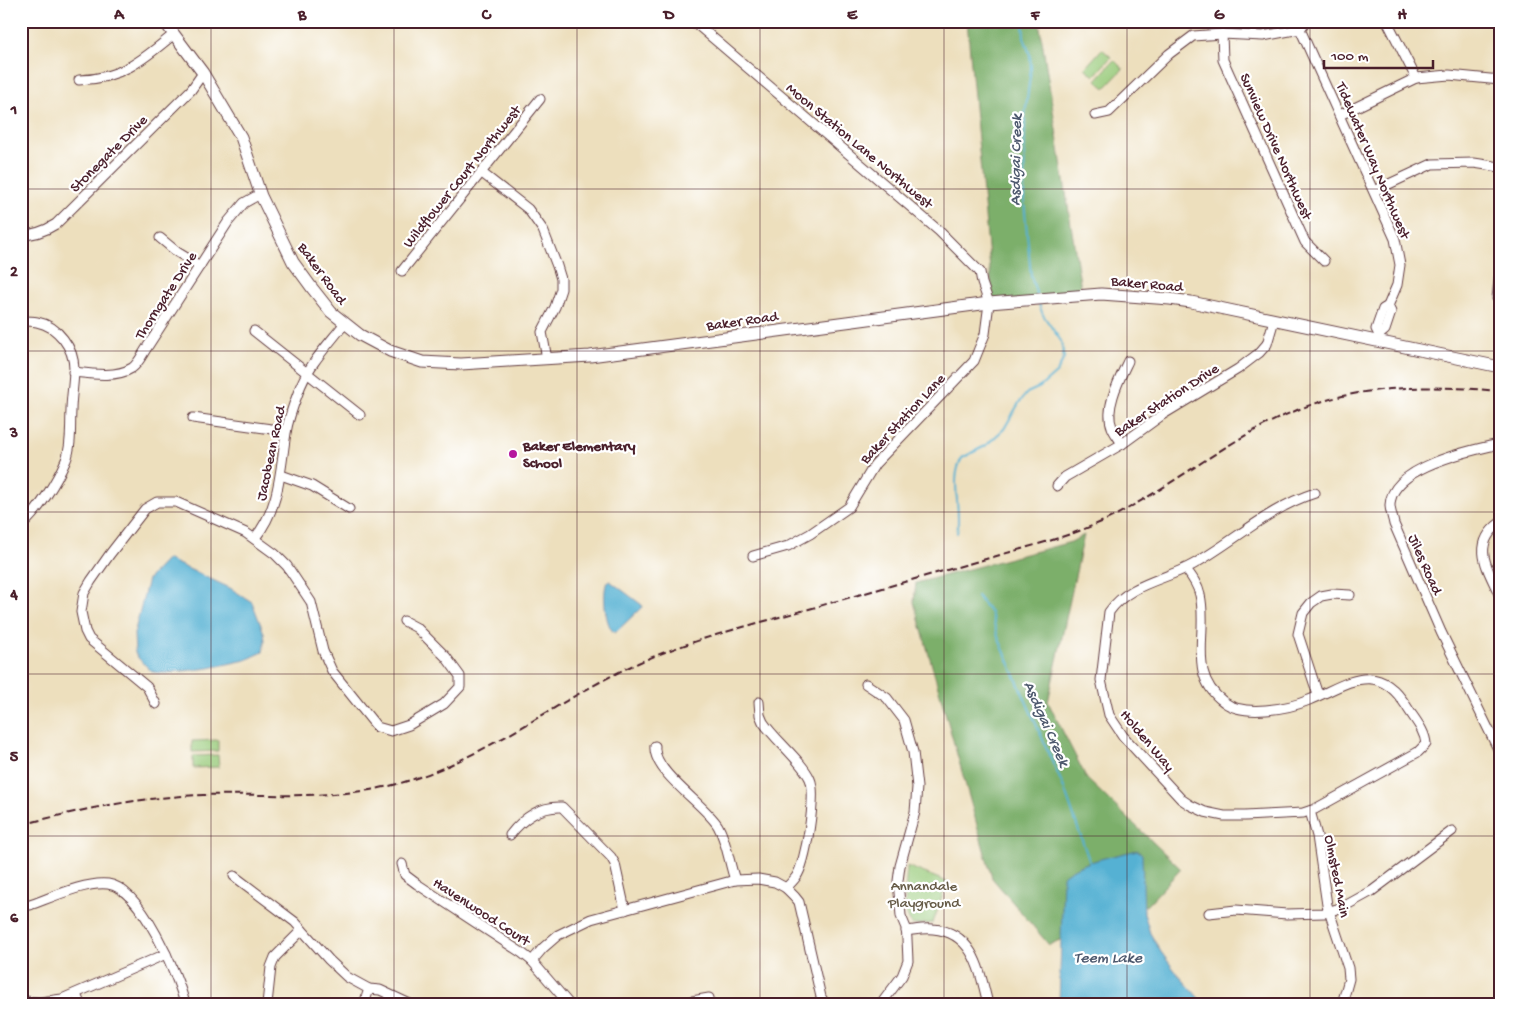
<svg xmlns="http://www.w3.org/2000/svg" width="1521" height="1025" font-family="'Gochi Hand',sans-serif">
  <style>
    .green { fill: #9acb7b; stroke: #727553 }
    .forest { fill: #7baf6b; stroke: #62674b }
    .water { fill: #55b1d3; stroke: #50687f }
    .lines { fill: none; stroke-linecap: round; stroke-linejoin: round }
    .stream { stroke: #55b1d3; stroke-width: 2 }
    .minor-casing { stroke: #623c41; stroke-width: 11 }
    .major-casing { stroke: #623c41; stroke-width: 13 }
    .minor { stroke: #fff; stroke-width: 9 }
    .major { stroke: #fff; stroke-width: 11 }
    .rail { stroke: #4a1f2b; stroke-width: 2; stroke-dasharray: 8 4; stroke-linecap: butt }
    .grid { fill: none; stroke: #4a1f2b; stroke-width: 1; stroke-opacity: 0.55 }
    .poi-dot { fill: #b5179e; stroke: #fff; stroke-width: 2 }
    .labels { text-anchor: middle; stroke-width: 4.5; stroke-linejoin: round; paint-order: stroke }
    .street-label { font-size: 15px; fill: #4a1f2b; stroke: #fff }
    .poi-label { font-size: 15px; font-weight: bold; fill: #4a1f2b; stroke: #fff; text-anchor: start }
    .park-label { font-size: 15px; fill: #665b47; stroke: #fff }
    .water-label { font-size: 16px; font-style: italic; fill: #4e596e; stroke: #fff }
    .neatline { fill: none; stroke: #4a1f2b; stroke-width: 2 }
    .grid-label { font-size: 16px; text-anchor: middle; font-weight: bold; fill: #4a1f2b }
  </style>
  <rect width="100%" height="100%" fill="#fff"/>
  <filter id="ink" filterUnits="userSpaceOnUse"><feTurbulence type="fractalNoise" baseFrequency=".02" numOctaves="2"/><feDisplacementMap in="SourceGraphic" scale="10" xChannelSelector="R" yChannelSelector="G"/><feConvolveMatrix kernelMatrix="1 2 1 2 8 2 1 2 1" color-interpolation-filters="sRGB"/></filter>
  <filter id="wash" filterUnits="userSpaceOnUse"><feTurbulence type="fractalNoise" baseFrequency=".0096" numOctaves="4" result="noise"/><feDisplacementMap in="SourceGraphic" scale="20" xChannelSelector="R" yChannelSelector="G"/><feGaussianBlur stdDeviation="1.12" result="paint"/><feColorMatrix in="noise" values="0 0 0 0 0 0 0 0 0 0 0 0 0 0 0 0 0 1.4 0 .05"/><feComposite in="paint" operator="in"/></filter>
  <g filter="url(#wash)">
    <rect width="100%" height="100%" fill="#eddfbd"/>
    <g class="green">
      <path d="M 1102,49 L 1111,57 L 1094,76 L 1085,68 Z"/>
      <path d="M 1114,60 L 1123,69 L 1105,88 L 1096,80 Z"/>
      <path d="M 218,740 L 218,751 L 192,752 L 192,741 Z"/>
      <path d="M 218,755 L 219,767 L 193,768 L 193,756 Z"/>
      <path d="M 907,866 L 947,882 L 933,923 L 913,925 C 901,916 906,881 907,866 Z"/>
    </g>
    <g class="forest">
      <path d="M 967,21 L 1039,21 L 1082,295 L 993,302 Z"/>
      <path d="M 1084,535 L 1048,702 L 1087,779 L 1181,869 L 1146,906 L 1095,884 L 1086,928 L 1049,945 L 992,878 L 914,602 L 916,583 L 1071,542 Z"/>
    </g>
    <g class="water">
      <path d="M 167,559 L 230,588 L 252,602 L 264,633 L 265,640 L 263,652 L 246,660 L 209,668 L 167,673 L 158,673 L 151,671 L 139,659 L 135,653 L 134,634 L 148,579 Z"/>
      <path d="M 610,581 L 642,605 L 642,607 L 615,633 C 605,628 602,592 607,582 Z"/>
      <path d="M 1137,850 L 1142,854 L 1144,913 L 1150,933 L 1161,952 L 1176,972 L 1204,1004 L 1059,1004 L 1063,876 C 1080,861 1115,856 1137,850 Z"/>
    </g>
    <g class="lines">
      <g class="stream">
        <path d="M 1023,21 L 1024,37 L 1030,55 L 1031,68 L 1025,115 L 1024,201 L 1031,276 L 1037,296"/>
        <path d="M 957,533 C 962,508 949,480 962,458 L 985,446 L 1004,429 L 1019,403 L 1027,393 L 1040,387 L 1057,372 L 1064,358 L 1061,341 L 1043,315 L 1039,304"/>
        <path d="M 977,596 L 991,613 L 998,637 L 1064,788 L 1090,863"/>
      </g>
    </g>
  </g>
  <g filter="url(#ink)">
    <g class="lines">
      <g class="minor-casing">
        <g id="minor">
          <path d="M 693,21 L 939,231 L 980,272 L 982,283 L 989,303 L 985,334 L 974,361 L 875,464 L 849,507 L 810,534 L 788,546 L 753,556"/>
          <path d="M 1387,21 L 1416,78"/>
          <path d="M 1300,29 L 1395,239 L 1400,265 L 1397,285 L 1388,306 L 1383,309 L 1376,329 L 1379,335 L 1378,341"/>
          <path d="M 1222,34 L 1223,60 L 1305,242 L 1324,261"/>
          <path d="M 79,80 C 121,79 144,59 174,34"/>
          <path d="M 1095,115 L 1109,112 L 1169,54 L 1193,36 L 1222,34 L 1263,36 L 1300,29 L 1306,21"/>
          <path d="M 1340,115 L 1416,78 L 1449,75 L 1500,80"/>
          <path d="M 482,173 L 528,209 L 543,230 L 557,266 L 561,279 L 561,289 L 555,307 L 542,332 L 547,359"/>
          <path d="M 1374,191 L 1432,164 L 1474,163 L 1500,167"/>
          <path d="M 21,235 C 35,235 45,231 56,224 L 191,90 L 203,73"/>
          <path d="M 160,238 L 177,252 L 200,266"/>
          <path d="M 402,271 L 540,99"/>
          <path d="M 1497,298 L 1500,271"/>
          <path d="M 21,321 C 26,321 32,321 37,322 C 58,326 74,348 74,369 C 74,383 71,397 71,411 C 70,427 72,445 66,460 C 57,481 38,512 21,526"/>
          <path d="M 254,331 L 360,415"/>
          <path d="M 1379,335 L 1385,330 L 1391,312 L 1388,306"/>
          <path d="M 73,372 C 91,374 116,378 132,368 C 138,364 142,355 146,349 L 228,222 L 244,203 L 260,194"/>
          <path d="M 193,418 L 286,431"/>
          <path d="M 1122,444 C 1119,438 1114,433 1112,427 C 1104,408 1120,378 1128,361"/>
          <path d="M 1500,444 C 1471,450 1391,467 1390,505 C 1390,511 1393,518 1394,524 L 1441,632 L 1500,753"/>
          <path d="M 281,475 L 312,486 L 349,509"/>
          <path d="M 1057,486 L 1065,477 L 1122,444 L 1162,415 L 1238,369 L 1259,353 L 1267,344 L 1274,320"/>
          <path d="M 1500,523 C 1470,545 1488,569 1500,596"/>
          <path d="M 255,538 C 280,507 280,471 286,433 C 288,420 293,406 298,393 C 307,366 328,345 345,323"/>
          <path d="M 1186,569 C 1192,577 1198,585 1200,595 C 1209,633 1186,674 1224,702 C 1243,717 1288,709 1309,700 C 1348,684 1377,658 1407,707 C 1414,719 1425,730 1426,744 L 1418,752 L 1315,809 L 1303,813 L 1245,816 L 1224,816 L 1205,812 L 1190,805 L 1181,799 L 1123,736 L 1109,715 L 1101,680 L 1109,612 C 1129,583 1166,580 1194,564 C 1235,541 1270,507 1315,493"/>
          <path d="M 866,684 L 887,698 L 904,720 L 913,752 L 917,787 L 915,812 L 900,866 L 898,881 L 901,916 L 906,928 L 907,939 L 908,961 L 902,976 L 881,1004"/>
          <path d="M 1318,695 L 1298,634 L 1303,613 L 1311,603 L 1321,596 L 1332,594 L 1350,595"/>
          <path d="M 759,702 L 760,715 L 763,722 C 775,740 802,761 810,779 C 817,794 806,863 796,877 C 793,881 789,885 786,888"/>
          <path d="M 156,704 L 147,687 L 89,639 L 85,631 L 81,612 L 84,593 L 91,581 L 110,554 L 145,509 L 157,502 L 176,502 L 246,533 L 275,554 L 287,566 L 311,602 L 323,651 L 332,671 L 377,727 L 391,731 L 409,725 L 444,704 L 460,687 L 460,676 L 446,657 L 417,628 L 404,621"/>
          <path d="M 655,746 C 652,772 705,804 718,826 C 727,842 729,863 735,880"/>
          <path d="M 1310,811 L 1317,836 L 1327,905 L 1348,968 L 1349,979 L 1342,1004"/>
          <path d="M 510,835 C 523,818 540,806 562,807 L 611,857 L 615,864 L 625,910"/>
          <path d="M 402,864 L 405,875 L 417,884 L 522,953 L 532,961 L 569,1004"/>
          <path d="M 234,876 L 295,922 L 329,960 L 347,977 L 369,989 L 380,990 L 410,1004"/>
          <path d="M 30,905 C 50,898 87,881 108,884 C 141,888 178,975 185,1004"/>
          <path d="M 1209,913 L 1236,910 L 1287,914 L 1324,913 L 1343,907 L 1372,891 L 1452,831"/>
          <path d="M 906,931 C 915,930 924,928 933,929 C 974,932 980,972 988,1004"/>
          <path d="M 532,961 L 543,948 L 558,935 L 591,919 L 735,880 L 758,879 L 775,882 L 786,888 L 795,897 L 799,902 L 821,997 L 825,1004"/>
          <path d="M 76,994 L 80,1004"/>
          <path d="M 21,1001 L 40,1002 L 62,999 L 166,954"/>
          <path d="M 267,1004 L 271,967 L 275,957 L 302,930"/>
          <path d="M 364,1004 L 369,989"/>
          <path d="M 675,1004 L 709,998"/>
          <path d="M 1497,1004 L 1500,1001"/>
        </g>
      </g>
      <g class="major-casing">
        <path id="major" d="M 164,21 L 203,73 L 241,137 L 261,196 L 293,262 L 312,288 L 331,312 L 360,335 L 390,351 L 422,362 L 461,364 L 590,356 L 989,303 L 1101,294 L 1170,299 L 1191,302 L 1500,367"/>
      </g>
      <use href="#minor" class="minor"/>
      <use href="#major" class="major"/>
      <path class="rail" d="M 21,825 C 81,809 141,797 203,795 C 267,793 334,801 397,784 C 485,760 556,700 638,663 C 693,639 751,625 809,609 C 889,586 969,564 1049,541 C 1078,532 1106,522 1132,506 C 1187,475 1236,435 1295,411 C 1359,384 1432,385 1500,391"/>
    </g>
  </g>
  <path class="grid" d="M 211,21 L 211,1004M 394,21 L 394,1004M 577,21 L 577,1004M 760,21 L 760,1004M 944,21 L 944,1004M 1127,21 L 1127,1004M 1310,21 L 1310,1004M 21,189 L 1500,189M 21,351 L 1500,351M 21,512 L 1500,512M 21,674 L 1500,674M 21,836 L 1500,836"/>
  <circle class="poi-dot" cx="513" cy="454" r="5"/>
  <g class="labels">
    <g class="street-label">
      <text transform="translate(860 145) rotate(40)" y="5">Moon Station Lane Northwest</text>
      <text transform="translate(1277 146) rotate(66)" y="5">Sunview Drive Northwest</text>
      <text transform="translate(108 153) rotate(-45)" y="5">Stonegate Drive</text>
      <text transform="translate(1374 160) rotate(67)" y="5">Tidewater Way Northwest</text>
      <text transform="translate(461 176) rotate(-51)" y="5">Wildflower Court Northwest</text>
      <text transform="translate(323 273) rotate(54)" y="5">Baker Road</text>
      <text transform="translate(1147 283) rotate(5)" y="5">Baker Road</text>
      <text transform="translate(165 295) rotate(-57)" y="5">Thorngate Drive</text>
      <text transform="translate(742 320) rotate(-8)" y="5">Baker Road</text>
      <text transform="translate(1166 399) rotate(-33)" y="5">Baker Station Drive</text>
      <text transform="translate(902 418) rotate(-47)" y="5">Baker Station Lane</text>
      <text transform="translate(270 453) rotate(-78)" y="5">Jacobean Road</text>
      <text transform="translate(1426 564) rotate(66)" y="5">Jiles Road</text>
      <text transform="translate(1148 740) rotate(50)" y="5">Holden Way</text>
      <text transform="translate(1338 876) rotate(79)" y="5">Olmsted Main</text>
      <text transform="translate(482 911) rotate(33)" y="5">Havenwood Court</text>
    </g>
    <g class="poi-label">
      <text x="523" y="450">Baker Elementary<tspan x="523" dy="17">School</tspan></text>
    </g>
    <g class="park-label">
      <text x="924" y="890">Annandale<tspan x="924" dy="17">Playground</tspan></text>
    </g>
    <g class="water-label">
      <text transform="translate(1014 160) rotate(-89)" y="6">Asdigai Creek</text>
      <text transform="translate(1048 723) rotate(66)" y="6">Asdigai Creek</text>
      <text x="1108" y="962">Teem Lake</text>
    </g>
  </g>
  <rect width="1521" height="1025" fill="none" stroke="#fff" stroke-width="55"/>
  <path d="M1324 60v8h109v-8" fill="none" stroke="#4a1f2b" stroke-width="2.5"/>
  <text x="1331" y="60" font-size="15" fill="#4a1f2b" stroke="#ffffff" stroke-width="4" paint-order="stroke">100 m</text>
  <rect x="28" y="28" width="1466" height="970" class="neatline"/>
  <g class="grid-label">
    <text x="119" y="19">A</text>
    <text x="302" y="19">B</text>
    <text x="486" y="19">C</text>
    <text x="669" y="19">D</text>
    <text x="852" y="19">E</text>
    <text x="1035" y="19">F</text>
    <text x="1219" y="19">G</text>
    <text x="1402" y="19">H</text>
    <text x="14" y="114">1</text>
    <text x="14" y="276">2</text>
    <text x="14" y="437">3</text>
    <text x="14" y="599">4</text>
    <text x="14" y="761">5</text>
    <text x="14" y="922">6</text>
  </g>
</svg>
